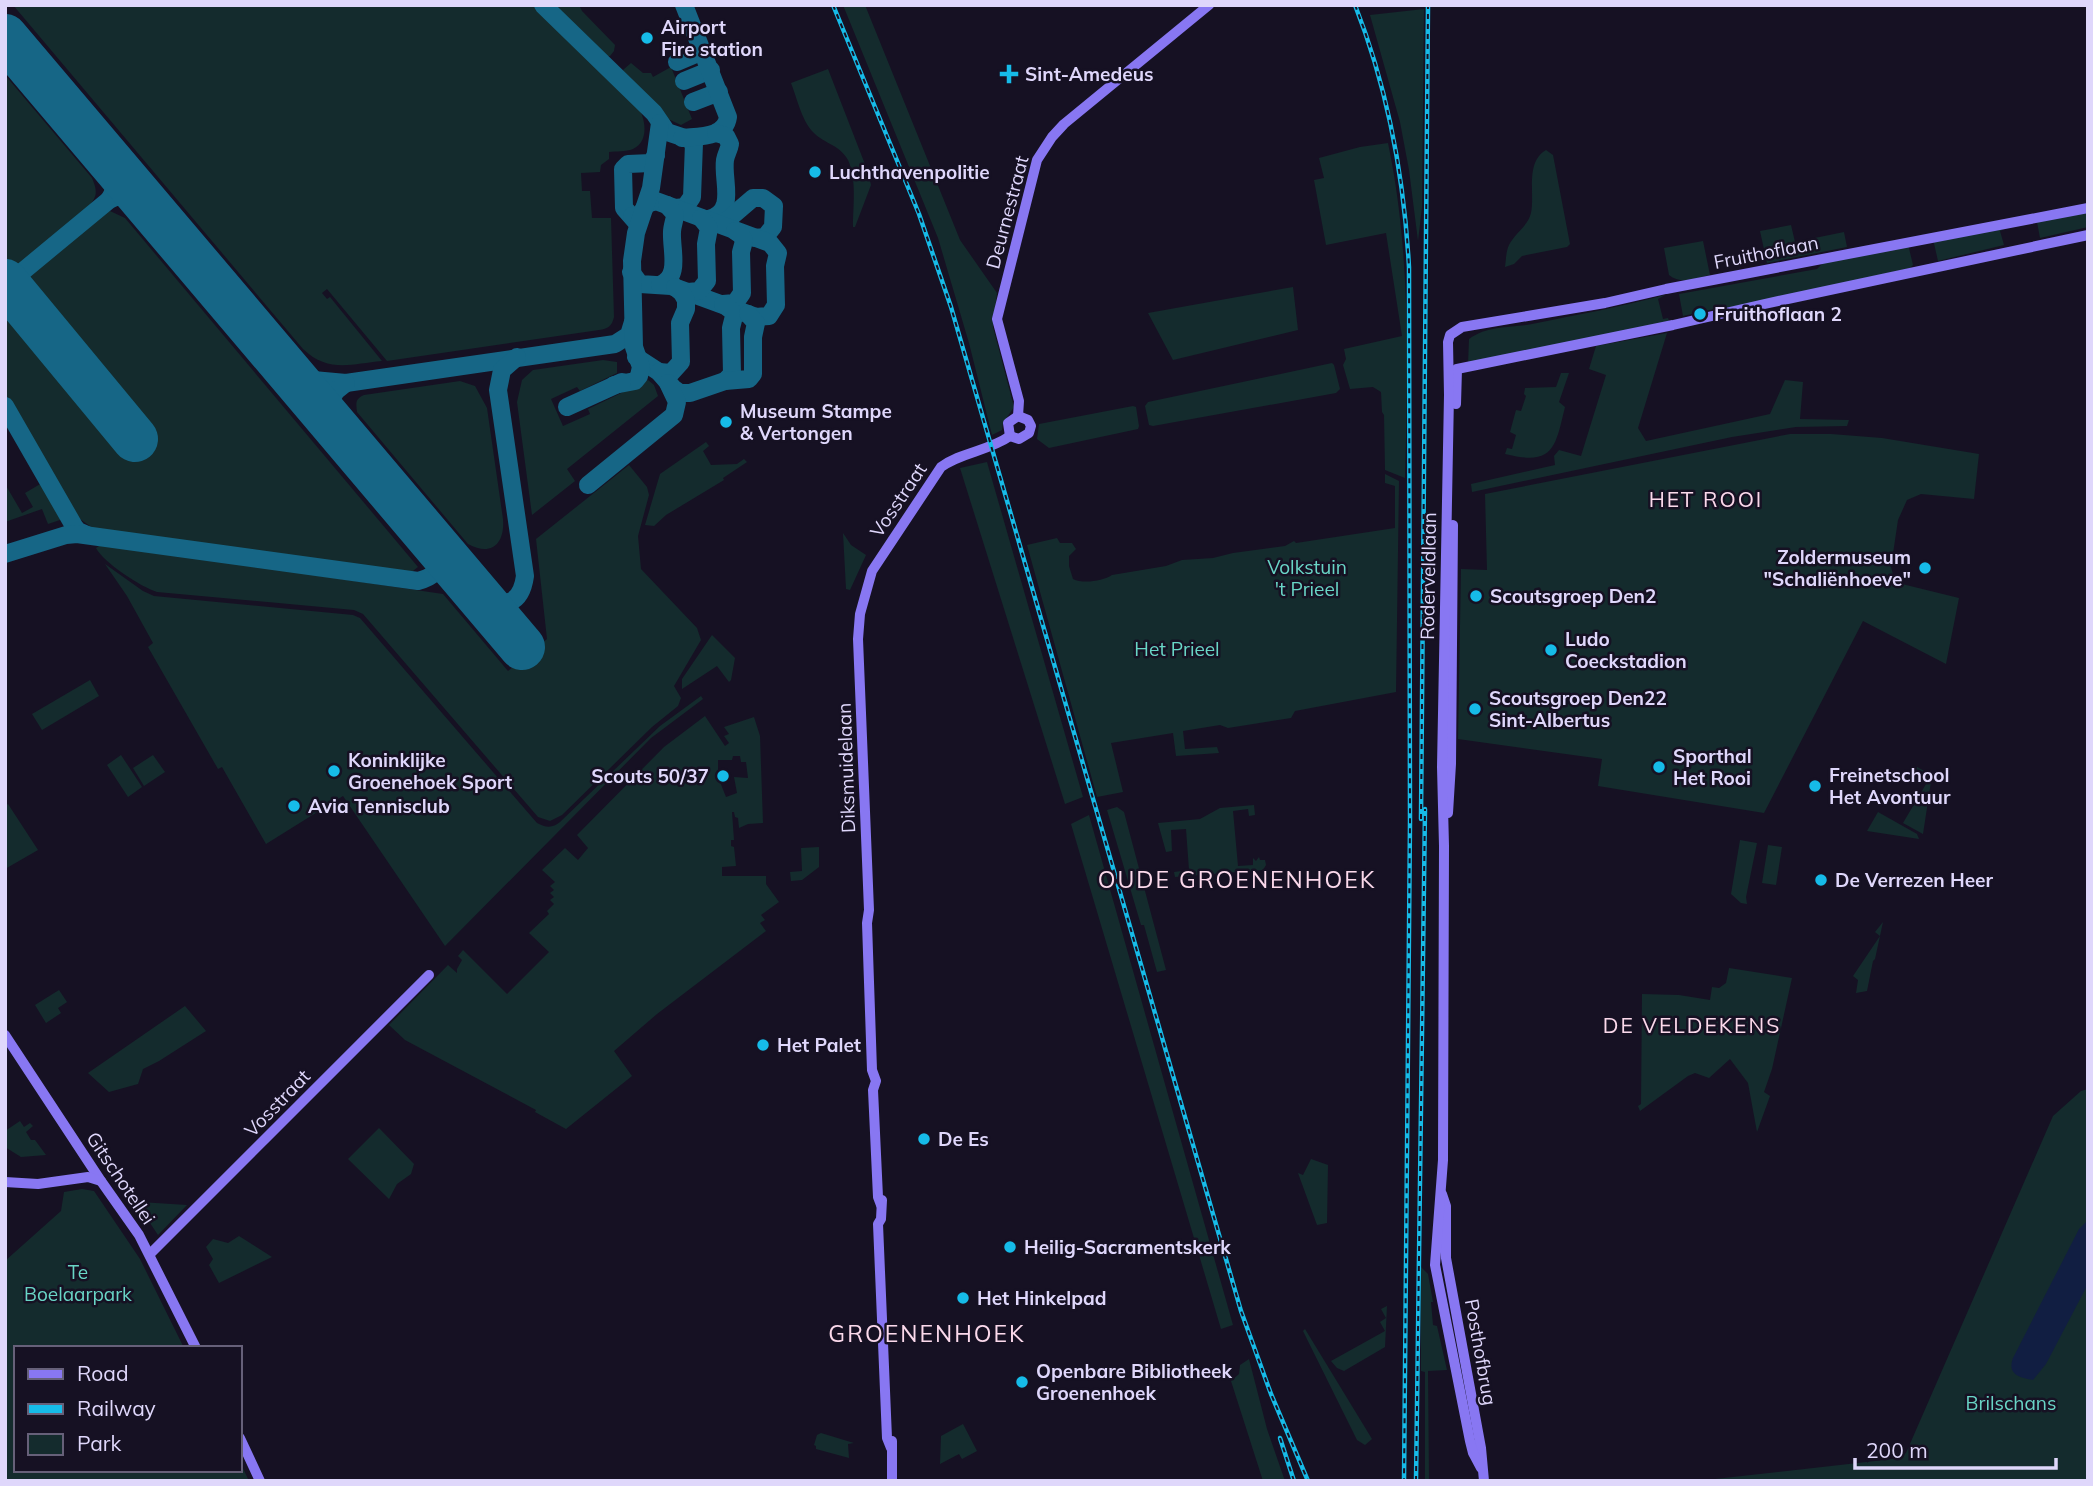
<svg xmlns="http://www.w3.org/2000/svg" width="2093" height="1486" font-family="Mulish,sans-serif">
  <style>
    .green { fill: #142b2d; fill-rule: evenodd }
    .water { fill: #111e42 }
    .lines { fill: none; stroke-linecap: round; stroke-linejoin: round }
    .taxiway { stroke: #166686; stroke-width: 18 }
    .runway { stroke: #166686; stroke-width: 46 }
    .secondary { stroke: #8877f2; stroke-width: 10 }
    .rail-casing { stroke: #16bbe8; stroke-width: 4.5 }
    .rail { stroke: #161123; stroke-width: 2; stroke-dasharray: 5; stroke-linecap: butt }
    .poi-dot { fill: #16bbe8; stroke: #161123; stroke-width: 2.5 }
    .labels { text-anchor: middle; stroke-width: 5; stroke-linejoin: round; paint-order: stroke }
    .poi-label { font-size: 19px; font-weight: bold; fill: #dfd7fb; stroke: #161123; text-anchor: start }
    .street-label { font-size: 19px; fill: #dfd7fb; stroke: #161123 }
    .park-label { font-size: 19px; fill: #69d5c6; stroke: #161123 }
    .neighbourhood-label { font-size: 21px; letter-spacing: 2px; fill: #fbd9eb; stroke: #161123 }
    .quarter-label { font-size: 23px; letter-spacing: 2px; fill: #fbd9eb; stroke: #161123 }
  </style>
  <rect width="100%" height="100%" fill="#161123"/>
  <g class="green">
    <path d="M 13,5 L 533,5 L 638,107 C 646,119 649,142 633,149 C 626,152 616,151 609,152 L 609,159 L 601,165 L 600,172 L 581,173 L 582,191 L 590,191 L 592,218 L 611,218 L 614,317 C 612,326 608,329 599,330 L 387,361 L 327,289 L 322,293 L 327,299 L 330,297 L 382,361 C 351,364 328,373 303,349 Z"/>
    <path d="M 552,5 L 579,5 L 582,11 L 615,45 L 614,51 L 610,56 L 604,56 Z"/>
    <path d="M 843,5 L 865,5 L 960,240 L 997,293 L 993,327 L 1014,407 L 1003,423 L 1002,430 L 992,435 L 969,343 L 938,238 Z"/>
    <path d="M 1424,9 L 1422,207 L 1418,241 L 1409,170 L 1400,122 L 1370,15 Z"/>
    <path d="M 631,63 L 643,73 L 651,73 L 653,77 L 671,67 L 692,119 L 681,125 L 668,119 L 624,75 L 623,70 Z"/>
    <path d="M 828,69 L 868,172 L 871,185 L 855,227 L 853,227 C 853,206 857,180 848,160 C 840,145 825,144 814,133 C 802,122 797,98 791,83 Z"/>
    <path d="M 5,75 L 92,178 C 97,190 98,196 89,206 L 5,277 Z"/>
    <path d="M 1388,143 C 1411,252 1408,367 1405,478 L 1385,470 L 1384,415 L 1382,412 L 1381,392 L 1373,387 L 1350,389 L 1343,365 L 1346,359 L 1344,349 L 1402,336 L 1386,233 L 1326,245 L 1314,180 L 1324,178 L 1319,158 L 1360,147 Z"/>
    <path d="M 1546,150 L 1553,155 L 1570,244 L 1567,247 L 1522,256 L 1514,264 L 1505,267 C 1506,260 1506,251 1509,245 C 1515,233 1528,226 1531,213 C 1535,194 1525,162 1546,150 Z"/>
    <path d="M 110,211 L 125,218 L 418,567 L 409,574 L 404,575 L 94,529 L 80,519 L 5,395 L 5,297 L 102,212 Z"/>
    <path d="M 2088,211 L 2088,227 L 2040,238 L 2037,222 Z"/>
    <path d="M 1791,225 L 1795,242 L 1844,232 L 1847,247 L 1767,263 L 1760,231 Z"/>
    <path d="M 2005,229 L 2000,231 L 2004,245 L 1938,261 L 1933,239 Z"/>
    <path d="M 1703,241 L 1710,275 C 1696,278 1681,285 1669,275 L 1664,248 Z"/>
    <path d="M 1908,244 L 1913,265 L 1910,268 L 1715,312 L 1714,309 L 1683,316 L 1679,294 L 1817,269 L 1823,263 Z"/>
    <path d="M 1293,287 L 1298,330 L 1173,360 L 1148,313 Z"/>
    <path d="M 1665,295 L 1658,299 L 1663,319 L 1668,318 L 1669,321 L 1468,365 L 1469,339 C 1488,325 1510,328 1532,324 C 1576,315 1621,307 1665,295 Z"/>
    <path d="M 1667,333 L 1638,428 L 1646,441 L 1770,414 L 1785,380 L 1803,382 L 1800,419 L 1849,420 L 1847,426 L 1796,427 L 1732,437 L 1472,492 L 1471,484 L 1555,465 L 1554,456 L 1559,450 L 1581,456 L 1606,375 L 1589,369 L 1596,346 Z"/>
    <path d="M 603,360 L 617,362 L 617,373 L 580,391 L 577,387 L 551,399 L 563,426 L 590,414 L 588,409 L 648,380 L 654,385 L 658,396 L 567,469 L 575,481 L 532,515 L 517,402 L 522,380 L 533,370 Z"/>
    <path d="M 1332,363 L 1334,365 L 1340,389 L 1336,393 L 1153,426 L 1149,425 L 1145,406 L 1148,402 Z"/>
    <path d="M 1561,373 L 1569,373 L 1559,402 L 1565,407 C 1555,448 1554,466 1505,454 L 1507,448 L 1512,449 L 1516,435 L 1510,432 L 1516,410 L 1521,411 L 1526,396 L 1524,394 L 1525,388 L 1556,387 Z"/>
    <path d="M 460,381 L 475,386 L 487,408 L 503,519 C 505,543 492,557 468,544 L 357,412 C 356,403 355,399 364,395 Z"/>
    <path d="M 1133,406 L 1136,407 L 1139,426 L 1138,429 L 1049,448 L 1037,439 L 1039,424 Z"/>
    <path d="M 1790,434 L 1831,434 L 1882,438 L 1979,454 L 1974,499 L 1921,494 L 1907,500 L 1898,520 L 1891,567 L 1894,578 L 1902,584 L 1959,598 L 1946,664 L 1863,621 L 1764,813 L 1598,786 L 1602,759 L 1458,739 L 1461,569 L 1487,570 L 1485,494 Z"/>
    <path d="M 706,442 L 709,446 L 703,451 L 711,465 L 737,464 L 744,459 L 747,462 L 723,478 L 724,480 L 666,515 L 654,526 L 645,525 L 660,474 Z"/>
    <path d="M 987,462 L 1083,797 L 1065,804 L 960,468 Z"/>
    <path d="M 629,465 L 647,487 L 649,495 L 638,536 L 641,569 L 697,628 L 701,640 L 674,686 L 681,698 L 678,706 L 652,727 L 562,815 L 550,821 L 538,817 L 363,614 L 354,610 L 157,592 C 141,587 104,563 96,548 L 102,544 L 443,594 L 508,671 L 547,639 L 536,539 Z"/>
    <path d="M 1385,474 L 1399,481 L 1396,692 L 1295,711 L 1291,718 L 1228,728 L 1220,725 L 1183,731 L 1185,749 L 1217,747 L 1219,753 L 1176,756 L 1173,733 L 1111,743 L 1123,792 L 1097,797 L 1027,545 L 1057,538 L 1060,543 L 1072,543 L 1076,549 L 1069,556 L 1069,566 L 1073,579 C 1083,584 1103,581 1112,575 L 1166,566 L 1182,560 L 1213,558 L 1233,553 L 1285,546 L 1294,541 L 1296,543 L 1395,528 L 1395,486 L 1385,483 Z"/>
    <path d="M 42,483 L 63,519 L 48,524 L 42,509 L 5,522 L 5,484 L 22,513 L 33,507 L 25,493 Z"/>
    <path d="M 843,533 L 851,545 L 866,555 L 850,590 L 846,589 Z"/>
    <path d="M 105,564 L 143,591 L 154,596 L 353,615 L 360,618 L 537,823 C 546,828 553,828 560,822 L 660,726 L 701,696 L 703,699 L 651,738 L 445,946 L 343,796 L 266,844 L 222,767 L 218,769 L 148,647 L 153,643 L 127,596 Z"/>
    <path d="M 712,635 L 735,658 L 731,680 L 729,682 L 717,666 L 682,689 L 682,679 Z"/>
    <path d="M 90,680 L 99,696 L 42,730 L 32,714 Z"/>
    <path d="M 705,716 L 725,746 L 729,743 L 724,736 L 729,734 L 724,727 L 754,717 L 760,736 L 763,823 L 748,824 L 739,828 L 738,818 L 735,817 L 734,812 L 732,812 L 734,840 L 731,840 L 731,846 L 734,847 L 736,866 L 722,867 L 722,876 L 766,876 L 766,884 L 779,902 L 761,915 L 765,920 L 760,923 L 766,931 L 657,1014 L 614,1051 L 632,1076 L 566,1129 L 535,1112 L 536,1110 L 405,1040 L 389,1025 L 448,965 L 457,973 L 457,969 L 462,960 L 458,956 L 463,950 L 507,994 L 549,952 L 529,933 L 549,914 L 547,911 L 554,904 L 550,900 L 554,897 L 550,893 L 554,890 L 550,886 L 555,882 L 542,870 L 565,848 L 578,860 L 588,848 L 577,835 L 664,747 ZM 733,756 L 740,756 L 741,762 L 746,762 L 748,778 L 734,777 L 737,793 L 726,797 L 718,777 L 718,760 L 732,760 Z"/>
    <path d="M 121,755 L 142,787 L 128,797 L 107,765 Z"/>
    <path d="M 153,755 L 165,772 L 144,786 L 133,768 Z"/>
    <path d="M 1917,767 L 1932,775 L 1923,834 L 1903,823 L 1929,779 L 1915,771 Z"/>
    <path d="M 8,804 L 38,850 L 5,869 L 5,806 Z"/>
    <path d="M 1254,805 L 1255,815 L 1249,816 L 1248,809 L 1233,811 L 1238,866 L 1253,865 L 1253,858 L 1256,861 L 1259,857 L 1260,860 L 1265,860 L 1266,865 L 1263,870 L 1175,877 L 1174,872 L 1189,870 L 1186,829 L 1171,830 L 1172,851 L 1166,852 L 1158,823 L 1200,819 L 1220,808 Z"/>
    <path d="M 1117,807 L 1124,812 L 1166,970 L 1157,972 L 1144,925 L 1141,925 L 1107,810 Z"/>
    <path d="M 1878,812 L 1917,834 L 1919,839 L 1867,831 Z"/>
    <path d="M 1089,815 L 1233,1325 L 1221,1329 L 1071,824 Z"/>
    <path d="M 1740,840 L 1757,843 L 1746,897 L 1747,904 L 1741,903 L 1731,894 Z"/>
    <path d="M 1768,845 L 1782,847 L 1776,885 L 1762,883 Z"/>
    <path d="M 819,847 L 819,867 L 802,880 L 791,881 L 790,872 L 802,871 L 801,848 Z"/>
    <path d="M 1883,922 L 1875,959 L 1873,961 L 1867,991 L 1856,993 L 1858,980 L 1853,976 L 1880,936 L 1875,932 Z"/>
    <path d="M 1729,968 L 1792,978 L 1772,1069 L 1764,1092 L 1770,1096 L 1757,1132 L 1748,1083 L 1730,1059 L 1709,1078 L 1695,1073 L 1688,1076 L 1640,1111 L 1638,1106 L 1641,1104 L 1642,994 L 1679,995 L 1710,1000 L 1712,987 L 1719,988 L 1726,983 Z"/>
    <path d="M 59,990 L 67,1002 L 58,1008 L 61,1013 L 46,1023 L 35,1005 Z"/>
    <path d="M 185,1006 L 206,1031 L 159,1061 L 143,1069 L 138,1084 L 109,1092 L 88,1073 Z"/>
    <path d="M 2088,1089 L 2088,1481 L 1697,1481 L 1884,1460 L 1899,1458 L 1906,1453 L 2053,1116 L 2081,1091 Z"/>
    <path d="M 20,1121 L 24,1127 L 30,1123 L 33,1126 L 26,1132 L 31,1140 L 35,1140 L 46,1155 L 21,1157 L 5,1147 L 5,1131 Z"/>
    <path d="M 379,1128 L 414,1164 L 411,1174 L 397,1184 L 389,1199 L 348,1159 Z"/>
    <path d="M 1311,1159 L 1328,1165 L 1327,1223 L 1317,1225 L 1298,1173 L 1303,1175 Z"/>
    <path d="M 82,1189 L 94,1191 L 140,1259 L 184,1348 L 16,1348 L 16,1470 L 240,1470 L 240,1462 L 249,1481 L 5,1481 L 5,1261 L 61,1211 L 64,1192 Z"/>
    <path d="M 140,1202 L 187,1205 L 158,1235 L 138,1205 Z"/>
    <path d="M 239,1236 L 272,1257 L 219,1283 L 209,1265 L 213,1259 L 206,1247 L 213,1239 L 228,1243 Z"/>
    <path d="M 1421,1267 L 1428,1274 L 1433,1302 L 1431,1302 L 1433,1325 L 1437,1326 L 1447,1370 L 1428,1371 L 1429,1481 L 1425,1481 L 1425,1372 L 1421,1371 Z"/>
    <path d="M 1387,1306 L 1385,1347 L 1344,1371 L 1337,1368 L 1331,1361 L 1385,1331 L 1380,1322 L 1386,1318 L 1381,1309 Z"/>
    <path d="M 1305,1329 L 1372,1439 L 1365,1445 L 1357,1440 L 1303,1331 Z"/>
    <path d="M 1249,1359 L 1267,1429 L 1285,1481 L 1263,1481 L 1231,1381 L 1239,1374 L 1240,1365 Z"/>
    <path d="M 963,1424 L 977,1451 L 962,1459 L 959,1454 L 940,1464 L 941,1436 Z"/>
    <path d="M 821,1433 L 854,1443 L 848,1444 L 849,1458 L 816,1449 L 816,1446 L 814,1445 L 817,1435 Z"/>
  </g>
  <path class="water" d="M 2088,1220 L 2088,1284 L 2046,1364 L 2033,1380 C 2019,1378 2007,1374 2013,1358 L 2079,1229 Z"/>
  <g class="lines">
    <g class="taxiway">
      <path d="M 543,5 L 654,113 L 667,132 L 688,139 L 694,143 L 692,197 L 685,207 L 676,208"/>
      <path d="M 677,62 L 703,51"/>
      <path d="M 684,81 L 711,70"/>
      <path d="M 693,102 L 719,92"/>
      <path d="M 682,138 C 699,136 725,138 728,117 L 684,5"/>
      <path d="M 108,159 C 117,174 119,184 109,200"/>
      <path d="M 709,219 C 737,211 722,181 725,160 C 726,154 729,150 730,144 L 726,136 L 716,133"/>
      <path d="M 712,222 L 725,222 L 753,198 L 763,198 L 774,206 L 773,227 L 765,237 L 755,238"/>
      <path d="M 638,224 L 624,208 L 623,169 L 628,164 L 651,163 L 656,155"/>
      <path d="M 631,272 L 640,284 L 671,286 L 756,317 L 769,316 L 776,305 L 775,266 L 778,253 L 770,243 L 656,201 L 647,204 L 640,215 L 632,216"/>
      <path d="M 660,285 C 681,277 671,250 672,232 C 672,226 675,220 675,214 L 667,205"/>
      <path d="M 5,286 L 109,200 C 124,192 135,195 147,206"/>
      <path d="M 688,292 L 699,291 L 707,281 L 706,244 L 709,228 L 701,218"/>
      <path d="M 723,304 L 735,303 L 742,293 L 741,252 L 744,241 L 741,235 L 735,231"/>
      <path d="M 723,304 L 732,311 L 734,316 L 731,328 L 732,374 L 725,381"/>
      <path d="M 636,357 L 659,372 L 673,388 L 680,393 L 690,393 L 725,381 L 749,379 L 753,374 L 753,337 L 756,323 L 748,314"/>
      <path d="M 279,361 L 313,380 L 346,383 L 615,344 L 629,335 L 633,322"/>
      <path d="M 659,372 L 671,373 L 681,362 L 680,323 L 686,309 L 686,300 L 682,293 L 675,287"/>
      <path d="M 614,385 L 635,381 L 639,376 L 641,367 L 634,347 L 632,261 L 636,233 L 651,188 L 660,123"/>
      <path d="M 5,406 L 74,526 L 78,531 L 87,535"/>
      <path d="M 567,407 L 622,382"/>
      <path d="M 334,424 L 328,404 L 336,391 L 346,383"/>
      <path d="M 588,485 L 674,415 L 677,402 L 668,383"/>
      <path d="M 5,554 L 66,535 L 77,534 L 418,581 C 433,577 440,571 440,555 L 434,545"/>
      <path d="M 480,598 C 505,608 521,605 525,576 L 498,390 L 502,370 L 517,357"/>
    </g>
    <g class="runway">
      <path d="M 5,37 L 522,647"/>
      <path d="M 5,282 L 135,439"/>
    </g>
    <g class="secondary">
      <path d="M 1456,404 L 1457,369 L 1673,325 L 1760,305 L 2088,235"/>
      <path d="M 1018,416 L 1019,401 L 997,319 L 1037,160 L 1052,137 L 1064,124 L 1209,5"/>
      <path d="M 1010,436 L 1019,439 L 1029,433 L 1031,426 L 1028,420 L 1018,416"/>
      <path d="M 1010,436 L 1008,423 L 1018,416"/>
      <path d="M 1448,813 L 1451,764 L 1453,525"/>
      <path d="M 5,1035 L 101,1181 L 139,1235 L 196,1348"/>
      <path d="M 5,1182 L 38,1184 L 88,1177 L 101,1181"/>
      <path d="M 1442,1194 L 1446,1206 L 1446,1258 L 1481,1448 L 1484,1481"/>
      <path d="M 882,1200 L 881,1219 L 878,1224 L 887,1438 L 891,1448"/>
      <path d="M 881,1205 L 878,1197 L 873,1090 L 876,1081 L 872,1070 L 867,923 L 869,910 L 858,639 L 860,614 L 872,571 L 941,467 C 961,452 989,451 1010,436"/>
      <path d="M 150,1254 L 429,975"/>
      <path d="M 240,1438 L 260,1481"/>
      <path d="M 1481,1468 L 1473,1453 L 1470,1441 L 1435,1265 L 1443,1160 L 1444,846 L 1442,767 L 1449,395 L 1448,342 L 1450,335 L 1462,327 L 1605,303 L 1666,289 L 2088,208"/>
      <path d="M 892,1481 L 892,1441"/>
    </g>
    <g class="rail-casing">
      <g id="rail">
        <path d="M 833,5 L 919,214 L 951,307 L 1241,1311 L 1271,1394 L 1308,1481"/>
        <path d="M 1355,5 C 1388,89 1404,177 1409,267 L 1410,822 L 1404,1481"/>
        <path d="M 1421,819 L 1428,5"/>
        <path d="M 1280,1438 L 1294,1481"/>
        <path d="M 1416,1481 L 1425,809"/>
      </g>
    </g>
    <use href="#rail" class="rail"/>
  </g>
  <g class="poi-dot">
    <circle cx="647" cy="38" r="7"/>
    <path d="M1005.5 63.5h7v7h7v7h-7v7h-7v-7h-7v-7h7z"/>
    <circle cx="815" cy="172" r="7"/>
    <circle cx="1700" cy="314" r="7"/>
    <circle cx="726" cy="422" r="7"/>
    <circle cx="1925" cy="568" r="7"/>
    <circle cx="1476" cy="596" r="7"/>
    <circle cx="1551" cy="650" r="7"/>
    <circle cx="1475" cy="709" r="7"/>
    <circle cx="1659" cy="767" r="7"/>
    <circle cx="334" cy="771" r="7"/>
    <circle cx="723" cy="776" r="7"/>
    <circle cx="1815" cy="786" r="7"/>
    <circle cx="294" cy="806" r="7"/>
    <circle cx="1821" cy="880" r="7"/>
    <circle cx="763" cy="1045" r="7"/>
    <circle cx="924" cy="1139" r="7"/>
    <circle cx="1010" cy="1247" r="7"/>
    <circle cx="963" cy="1298" r="7"/>
    <circle cx="1022" cy="1382" r="7"/>
  </g>
  <g class="labels">
    <g class="poi-label">
      <text x="661" y="34">Airport<tspan x="661" dy="22">Fire station</tspan></text>
      <text x="1025" y="81">Sint-Amedeus</text>
      <text x="829" y="179">Luchthavenpolitie</text>
      <text x="1714" y="321">Fruithoflaan 2</text>
      <text x="740" y="418">Museum Stampe<tspan x="740" dy="22">&amp; Vertongen</tspan></text>
      <text x="1911" y="564" text-anchor="end">Zoldermuseum<tspan x="1911" dy="22">"Schaliënhoeve"</tspan></text>
      <text x="1490" y="603">Scoutsgroep Den2</text>
      <text x="1565" y="646">Ludo<tspan x="1565" dy="22">Coeckstadion</tspan></text>
      <text x="1489" y="705">Scoutsgroep Den22<tspan x="1489" dy="22">Sint-Albertus</tspan></text>
      <text x="1673" y="763">Sporthal<tspan x="1673" dy="22">Het Rooi</tspan></text>
      <text x="348" y="767">Koninklijke<tspan x="348" dy="22">Groenehoek Sport</tspan></text>
      <text x="1829" y="782">Freinetschool<tspan x="1829" dy="22">Het Avontuur</tspan></text>
      <text x="709" y="783" text-anchor="end">Scouts 50/37</text>
      <text x="308" y="813">Avia Tennisclub</text>
      <text x="1835" y="887">De Verrezen Heer</text>
      <text x="777" y="1052">Het Palet</text>
      <text x="938" y="1146">De Es</text>
      <text x="1024" y="1254">Heilig-Sacramentskerk</text>
      <text x="977" y="1305">Het Hinkelpad</text>
      <text x="1036" y="1378">Openbare Bibliotheek<tspan x="1036" dy="22">Groenenhoek</tspan></text>
    </g>
    <g class="street-label">
      <text transform="translate(1007 212) rotate(-75)" y="7">Deurnestraat</text>
      <text transform="translate(1766 252) rotate(-11)" y="7">Fruithoflaan</text>
      <text transform="translate(898 500) rotate(-56)" y="7">Vosstraat</text>
      <text transform="translate(1428 576) rotate(-89)" y="7">Roderveldlaan</text>
      <text transform="translate(846 768) rotate(-92)" y="7">Diksmuidelaan</text>
      <text transform="translate(277 1103) rotate(-46)" y="7">Vosstraat</text>
      <text transform="translate(121 1178) rotate(56)" y="7">Gitschotellei</text>
      <text transform="translate(1481 1352) rotate(80)" y="7">Posthofbrug</text>
    </g>
    <g class="park-label">
      <text x="1307" y="574">Volkstuin<tspan x="1307" dy="22">'t Prieel</tspan></text>
      <text x="1177" y="656">Het Prieel</text>
      <text x="78" y="1279">Te<tspan x="78" dy="22">Boelaarpark</tspan></text>
      <text x="2011" y="1410">Brilschans</text>
    </g>
    <g class="neighbourhood-label">
      <text x="1706" y="507">HET ROOI</text>
      <text x="1692" y="1033">DE VELDEKENS</text>
    </g>
    <g class="quarter-label">
      <text x="1237" y="888">OUDE GROENENHOEK</text>
      <text x="927" y="1342">GROENENHOEK</text>
    </g>
  </g>
  <rect width="2093" height="1486" fill="none" stroke="#dfd7fb" stroke-width="14"/>
  <rect x="14" y="1346" width="228" height="126" fill="#161123" stroke="#666079" stroke-width="2"/>
  <rect x="28" y="1369" width="35" height="10" fill="#8877f2" stroke="#666079" stroke-width="2"/>
  <text x="77" y="1381" font-size="21" fill="#dfd7fb">Road</text>
  <rect x="28" y="1404" width="35" height="10" fill="#16bbe8" stroke="#666079" stroke-width="2"/>
  <text x="77" y="1416" font-size="21" fill="#dfd7fb">Railway</text>
  <rect x="28" y="1434" width="35" height="21" fill="#142b2d" stroke="#666079" stroke-width="2"/>
  <text x="77" y="1451" font-size="21" fill="#dfd7fb">Park</text>
  <path d="M1855 1458v10h201v-10" fill="none" stroke="#dfd7fb" stroke-width="3.5"/>
  <text x="1866" y="1458" font-size="21" fill="#dfd7fb" stroke="#161123" stroke-width="5" paint-order="stroke">200 m</text>
</svg>
